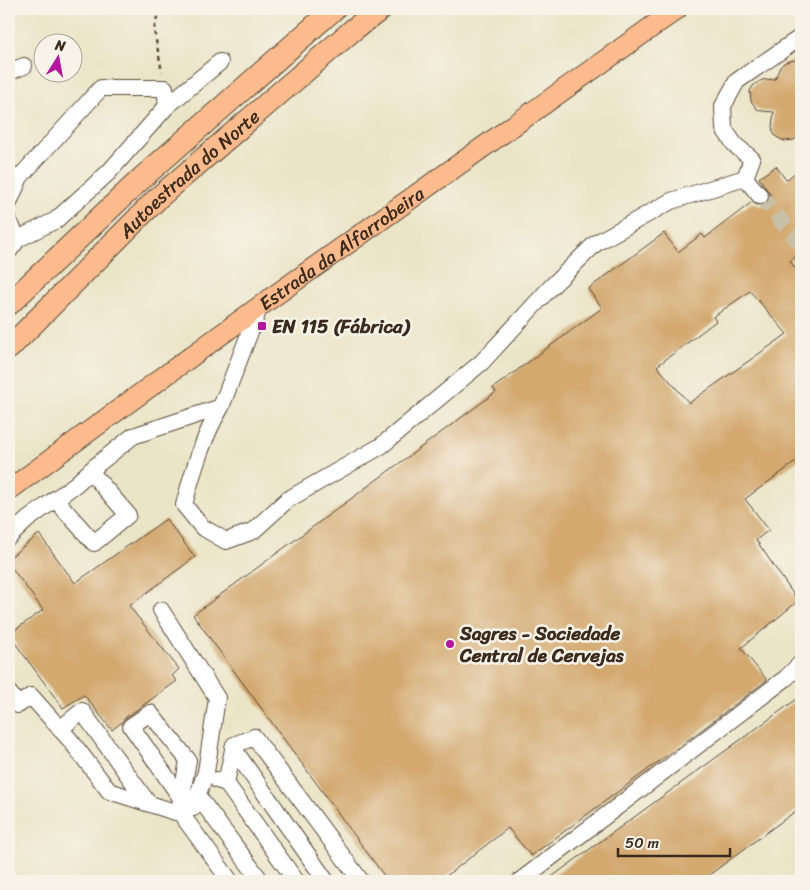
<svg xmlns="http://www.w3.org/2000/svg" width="810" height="890" font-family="Sriracha,sans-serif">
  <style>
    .building { fill: #d3a96f; fill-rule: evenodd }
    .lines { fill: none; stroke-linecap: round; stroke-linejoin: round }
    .minor-tunnel { stroke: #c8c0a6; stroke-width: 16; stroke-dasharray: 16 8; stroke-linecap: butt }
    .minor-casing { stroke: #554638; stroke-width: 18 }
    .major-casing { stroke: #554638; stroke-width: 22 }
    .highway-casing { stroke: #554638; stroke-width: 24 }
    .path { stroke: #554638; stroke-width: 2.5; stroke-dasharray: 4 4; stroke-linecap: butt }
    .minor { stroke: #fff; stroke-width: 16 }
    .major { stroke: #fbbb8c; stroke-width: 20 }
    .highway { stroke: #fbbb8c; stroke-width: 22 }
    .poi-dot { fill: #b5179e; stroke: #f7f3e8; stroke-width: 2 }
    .labels { text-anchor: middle; stroke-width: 5; stroke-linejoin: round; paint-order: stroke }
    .street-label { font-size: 19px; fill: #3b2a1e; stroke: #f7f3e8 }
    .poi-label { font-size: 19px; font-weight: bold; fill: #3b2a1e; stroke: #f7f3e8; text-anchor: start }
  </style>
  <rect width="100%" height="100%" fill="#f7f3e8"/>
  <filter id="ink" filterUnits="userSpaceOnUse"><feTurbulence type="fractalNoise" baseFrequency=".02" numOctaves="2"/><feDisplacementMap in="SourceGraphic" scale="10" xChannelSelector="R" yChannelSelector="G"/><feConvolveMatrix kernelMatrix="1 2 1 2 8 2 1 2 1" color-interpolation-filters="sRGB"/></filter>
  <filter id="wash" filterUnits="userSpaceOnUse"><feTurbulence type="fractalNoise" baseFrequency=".0096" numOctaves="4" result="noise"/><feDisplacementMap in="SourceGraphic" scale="20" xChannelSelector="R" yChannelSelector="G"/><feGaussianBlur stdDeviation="1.12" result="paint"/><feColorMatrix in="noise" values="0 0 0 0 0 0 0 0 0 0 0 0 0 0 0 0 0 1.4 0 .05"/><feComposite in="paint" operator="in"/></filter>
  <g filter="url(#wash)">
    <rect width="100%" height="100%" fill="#ebe5c8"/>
    <g id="blocks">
      <g class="building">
        <path d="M 795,60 L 801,62 L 801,135 L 794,140 L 784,141 L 775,136 L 773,131 L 772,126 L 774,112 L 762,111 L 757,109 L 751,101 L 750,91 L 753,86 L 757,83 L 762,80 L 775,79 L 780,67 L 784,63 L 789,61 Z"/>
        <path d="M 776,166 L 786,180 L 801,168 L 801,253 L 790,261 L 801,276 L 801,458 L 745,499 L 769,530 L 756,540 L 798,601 L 741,648 L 767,680 L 696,734 L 531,856 L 508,828 L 440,881 L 388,881 L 193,615 L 496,392 L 493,388 L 602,308 L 588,289 L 664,233 L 678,252 L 702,234 L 705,238 L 752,202 L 757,205 L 762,206 L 766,204 L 769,200 L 770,194 L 759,178 ZM 750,291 L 787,334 L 689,403 L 657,366 L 716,321 L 713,317 Z"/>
        <path d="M 166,519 L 195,557 L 129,606 L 179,669 L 172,676 L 177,681 L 125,718 L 122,722 L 112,730 L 84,695 L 63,708 L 9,635 L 9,634 L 43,610 L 9,564 L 9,558 L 39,534 L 75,583 Z"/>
        <path d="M 801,696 L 801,807 L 701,881 L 546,881 Z"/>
      </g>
    </g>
  </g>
  <g filter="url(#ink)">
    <use href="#blocks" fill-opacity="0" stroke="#554638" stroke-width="1"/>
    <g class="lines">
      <path class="minor-tunnel" d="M 760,196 L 801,244"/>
      <g class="minor-casing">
        <g id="minor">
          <path d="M 9,72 L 24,66"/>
          <path d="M 745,178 L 760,196"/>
          <path d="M 9,203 L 20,177 L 101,88 L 165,88 L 167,106"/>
          <path d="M 9,221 L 18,239 L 9,251"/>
          <path d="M 18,239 L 56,220 L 109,172 L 167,106 L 220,62"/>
          <path d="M 221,407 C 203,437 193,471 184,505 L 202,527 L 226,541 L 253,531 L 287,500 L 381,446 L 482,362 L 550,288 L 596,243 L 671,201 L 745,178 L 752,159 L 735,145 L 724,129 L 723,106 L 737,81 L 801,37"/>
          <path d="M 55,499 L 94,543 L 128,515 L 90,471"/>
          <path d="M 9,537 L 27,520 L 76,484 L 98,464 L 133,436 L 221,407 L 260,306"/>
          <path d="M 9,693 L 18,705 L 31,696 L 71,741 L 109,791 L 175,812 L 193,808 L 206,772 L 217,698 L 161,610"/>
          <path d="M 60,729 L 82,711 L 148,803"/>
          <path d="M 233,748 L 326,881"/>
          <path d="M 217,780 L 226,783 L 296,881"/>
          <path d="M 226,783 L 234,745 L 254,737 L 361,881"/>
          <path d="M 197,795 L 261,881"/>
          <path d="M 181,798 L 131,726 L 150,713 L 188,760 L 179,811 L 230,881"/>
          <path d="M 520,881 L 786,678 L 801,663"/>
        </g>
      </g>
      <g class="major-casing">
        <g id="major">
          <path id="s1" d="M 9,490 L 260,306 L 677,9"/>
        </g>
      </g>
      <g class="highway-casing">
        <g id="highway">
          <path d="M 9,304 L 142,178 L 334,9"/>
          <path id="s2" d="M 9,348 L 158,198 L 354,29 L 381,9"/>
        </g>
      </g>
      <path class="path" d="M 159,9 L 154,30 L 162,72"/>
      <use href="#minor" class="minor"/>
      <use href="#major" class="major"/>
      <use href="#highway" class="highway"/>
    </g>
  </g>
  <g class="poi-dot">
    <rect x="257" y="321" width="10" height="10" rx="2.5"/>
    <circle cx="450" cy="644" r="5"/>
  </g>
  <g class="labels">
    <g class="street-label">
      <text dy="7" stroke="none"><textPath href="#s2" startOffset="251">Autoestrada do Norte</textPath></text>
      <text dy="7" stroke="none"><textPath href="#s1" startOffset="411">Estrada da Alfarrobeira</textPath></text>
    </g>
    <g class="poi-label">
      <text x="272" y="333">EN 115 (Fábrica)</text>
      <text x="460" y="640">Sagres - Sociedade<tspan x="460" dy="22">Central de Cervejas</tspan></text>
    </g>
  </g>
  <rect width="810" height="890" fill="none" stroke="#f7f3e8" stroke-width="30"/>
  <g transform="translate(58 58) rotate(11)"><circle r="24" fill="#f7f3e8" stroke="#aca397"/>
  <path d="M0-4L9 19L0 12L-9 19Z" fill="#b5179e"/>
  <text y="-8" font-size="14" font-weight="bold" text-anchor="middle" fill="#3b2a1e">N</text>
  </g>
  <path d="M618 848v8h112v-8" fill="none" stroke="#3b2a1e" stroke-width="2.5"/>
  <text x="625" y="848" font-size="15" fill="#3b2a1e" stroke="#f7f3e8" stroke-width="4" paint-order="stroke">50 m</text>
</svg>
